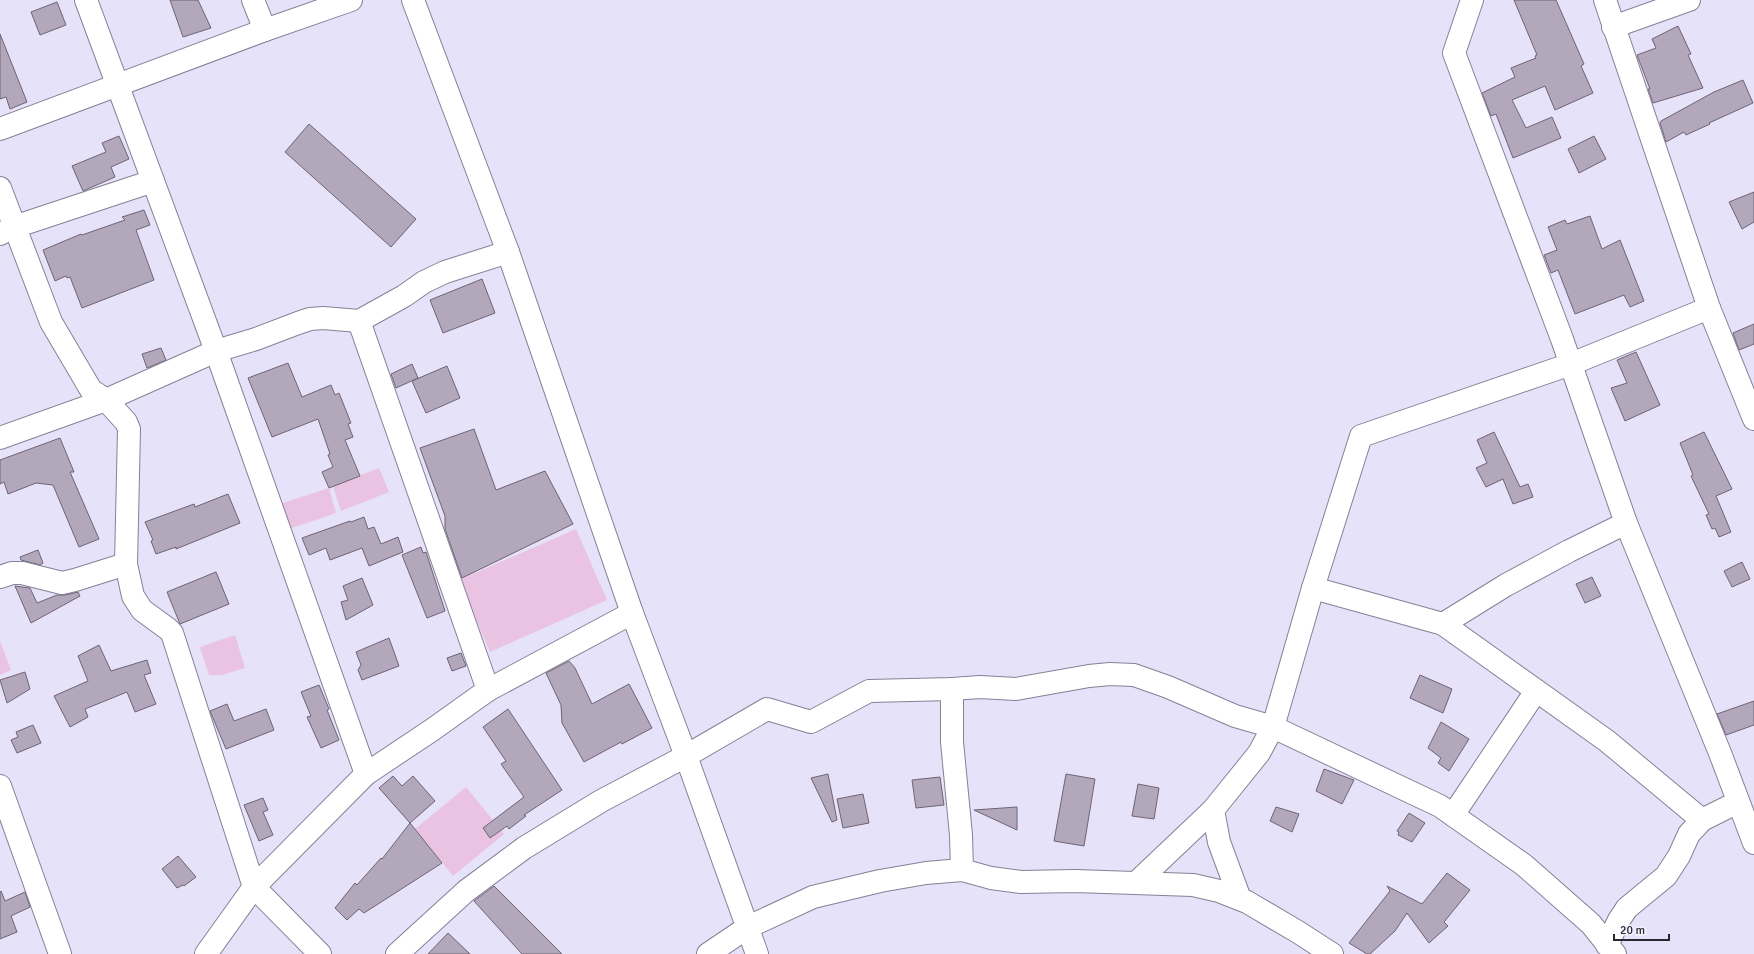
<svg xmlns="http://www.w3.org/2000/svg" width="1754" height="954" font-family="Signika,sans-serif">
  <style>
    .green { fill: #eac3e3 }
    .building { fill: #b3a7bb; stroke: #6f6375 }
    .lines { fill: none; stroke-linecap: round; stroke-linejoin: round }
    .minor-casing { stroke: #858196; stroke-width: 24 }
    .minor { stroke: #fff; stroke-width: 22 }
  </style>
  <rect width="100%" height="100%" fill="#e6e2f9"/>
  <g class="green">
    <path d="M 379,468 L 389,492 L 341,511 L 333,486 Z"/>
    <path d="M 329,488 L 336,513 L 280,532 L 271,507 Z"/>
    <path d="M 576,529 L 607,600 L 490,652 L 459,580 Z"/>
    <path d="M 235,635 L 245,668 L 222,675 L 209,675 L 200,647 Z"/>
    <path d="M 0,641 L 11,670 L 0,675 Z"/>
    <path d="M 466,787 L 504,834 L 453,876 L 415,829 Z"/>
  </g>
  <g class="building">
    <path d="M 170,0 L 198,0 L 211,28 L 183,37 Z"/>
    <path d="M 1514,0 L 1556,0 L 1584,64 L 1581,66 L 1593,93 L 1555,110 L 1545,86 L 1512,100 L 1526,128 L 1552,117 L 1561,138 L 1513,158 L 1496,114 L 1491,116 L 1482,93 L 1515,77 L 1511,68 L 1536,58 L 1535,56 L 1537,55 Z"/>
    <path d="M 57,2 L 66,25 L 40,35 L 31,12 Z"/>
    <path d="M 1678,26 L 1691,54 L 1688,55 L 1703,88 L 1653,103 L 1648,89 L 1650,89 L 1637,55 L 1656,48 L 1652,39 Z"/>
    <path d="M 0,34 L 27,102 L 10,109 L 6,97 L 0,99 Z"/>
    <path d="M 1743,80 L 1753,103 L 1709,123 L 1710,124 L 1686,135 L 1684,132 L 1666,142 L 1660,123 L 1661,121 L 1714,92 Z"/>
    <path d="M 309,124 L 416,219 L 391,247 L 285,152 Z"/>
    <path d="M 119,136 L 129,159 L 111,167 L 115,177 L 83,191 L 72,166 L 106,152 L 102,143 Z"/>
    <path d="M 1594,136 L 1606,159 L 1579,173 L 1568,149 Z"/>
    <path d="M 1754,192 L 1754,222 L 1742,229 L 1729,202 Z"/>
    <path d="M 144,210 L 150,225 L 136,230 L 154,280 L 82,308 L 70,277 L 67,278 L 66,276 L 55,281 L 43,250 L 81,234 L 82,235 L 125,220 L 122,217 Z"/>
    <path d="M 1590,216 L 1602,249 L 1620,240 L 1644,301 L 1630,307 L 1624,295 L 1575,314 L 1558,270 L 1551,273 L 1544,255 L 1557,250 L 1548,227 L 1565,220 L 1567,224 Z"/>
    <path d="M 482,279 L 495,313 L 443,333 L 430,300 Z"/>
    <path d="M 1754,324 L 1754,344 L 1739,350 L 1733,333 Z"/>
    <path d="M 161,348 L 166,360 L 147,368 L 142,354 Z"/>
    <path d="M 1636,352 L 1660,405 L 1625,421 L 1611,388 L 1627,383 L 1617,360 Z"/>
    <path d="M 288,363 L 302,397 L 331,385 L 335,395 L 339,393 L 351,423 L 348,424 L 353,437 L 345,440 L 360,476 L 329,488 L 322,472 L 333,467 L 328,455 L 330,454 L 318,419 L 272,437 L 248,378 Z"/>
    <path d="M 412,364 L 418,378 L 396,388 L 391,374 Z"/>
    <path d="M 447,366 L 460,398 L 426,413 L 412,381 Z"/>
    <path d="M 474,429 L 496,490 L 545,471 L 573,524 L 462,578 L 445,529 L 445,516 L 420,448 Z"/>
    <path d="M 1494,432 L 1520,487 L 1528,484 L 1533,497 L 1513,504 L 1503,479 L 1486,487 L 1476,468 L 1487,463 L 1477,440 Z"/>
    <path d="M 1704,432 L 1732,489 L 1716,496 L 1731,532 L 1719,537 L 1715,528 L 1712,529 L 1706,515 L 1709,514 L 1691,476 L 1693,475 L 1687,460 L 1680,443 Z"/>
    <path d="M 60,438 L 74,472 L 70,472 L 99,539 L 79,547 L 53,485 L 36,483 L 8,494 L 4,482 L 0,484 L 0,460 Z"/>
    <path d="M 228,494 L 240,523 L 176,549 L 176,547 L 156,554 L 151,541 L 153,540 L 145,522 L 194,504 L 195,507 Z"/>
    <path d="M 364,517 L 368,529 L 374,527 L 381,544 L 398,537 L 403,552 L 369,566 L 362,548 L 330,560 L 326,548 L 309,555 L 302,538 L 350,521 L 351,522 Z"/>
    <path d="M 421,547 L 423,553 L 426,552 L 445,611 L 427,618 L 402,555 Z"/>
    <path d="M 38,550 L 43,563 L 40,565 L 21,560 L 20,557 Z"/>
    <path d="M 1742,562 L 1750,579 L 1732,587 L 1724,571 Z"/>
    <path d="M 216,572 L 229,604 L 180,624 L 167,592 Z"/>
    <path d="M 1592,577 L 1601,596 L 1585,603 L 1576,584 Z"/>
    <path d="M 362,578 L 373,605 L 346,620 L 341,602 L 348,600 L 343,586 Z"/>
    <path d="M 15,586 L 30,588 L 37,603 L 57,595 L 65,595 L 78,592 L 80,596 L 31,623 Z"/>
    <path d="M 389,638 L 399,666 L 362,680 L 358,670 L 361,665 L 356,652 Z"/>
    <path d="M 99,645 L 111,671 L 147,660 L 151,673 L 144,675 L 156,704 L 135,712 L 127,692 L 85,709 L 88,717 L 70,727 L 54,696 L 88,681 L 78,656 Z"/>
    <path d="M 461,653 L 466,666 L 452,671 L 447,658 Z"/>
    <path d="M 569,661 L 575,668 L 592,704 L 629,684 L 652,728 L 622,744 L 621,742 L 584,762 L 562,723 L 561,705 L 546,673 Z"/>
    <path d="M 25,672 L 30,689 L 7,703 L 0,680 Z"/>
    <path d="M 1420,675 L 1452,689 L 1443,713 L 1410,698 Z"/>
    <path d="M 319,685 L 329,709 L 327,710 L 339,740 L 321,748 L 307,717 L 311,716 L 301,692 Z"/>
    <path d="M 1754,701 L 1754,725 L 1726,735 L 1717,714 Z"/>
    <path d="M 227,704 L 234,721 L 266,709 L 274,730 L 226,749 L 210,711 Z"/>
    <path d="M 508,709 L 562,790 L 524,815 L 526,816 L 509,829 L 507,826 L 490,838 L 483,828 L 524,797 L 501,764 L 506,761 L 483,727 Z"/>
    <path d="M 1441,722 L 1469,739 L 1449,771 L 1438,763 L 1441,758 L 1428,748 Z"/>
    <path d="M 33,725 L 41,743 L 17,753 L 11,740 L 18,737 L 16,732 Z"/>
    <path d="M 1324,769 L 1354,780 L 1342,804 L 1316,791 Z"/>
    <path d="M 828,774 L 837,820 L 832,822 L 811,778 Z"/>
    <path d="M 1066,774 L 1095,779 L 1084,846 L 1054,841 Z"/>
    <path d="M 393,776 L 402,786 L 413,776 L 435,801 L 410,823 L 379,788 Z"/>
    <path d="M 940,777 L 944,805 L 916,808 L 912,780 Z"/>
    <path d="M 1138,784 L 1159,788 L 1154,819 L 1132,816 Z"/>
    <path d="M 863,794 L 869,823 L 843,828 L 837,799 Z"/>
    <path d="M 263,798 L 268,810 L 263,812 L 273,835 L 259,841 L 244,805 Z"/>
    <path d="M 1017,807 L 1017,830 L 974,810 Z"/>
    <path d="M 1276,807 L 1299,814 L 1292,832 L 1270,821 Z"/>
    <path d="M 1409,813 L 1425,823 L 1412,842 L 1398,835 L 1399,832 L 1397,831 Z"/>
    <path d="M 410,823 L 442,863 L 364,913 L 359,909 L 347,920 L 335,908 L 355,883 L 357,885 L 381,858 L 382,859 Z"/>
    <path d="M 178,856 L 196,877 L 184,886 L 183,885 L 177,888 L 162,869 Z"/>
    <path d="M 1447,873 L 1470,890 L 1444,922 L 1448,926 L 1429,943 L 1407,913 L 1395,931 L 1370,954 L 1367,954 L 1349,943 L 1390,891 L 1387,886 L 1422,904 Z"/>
    <path d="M 494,886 L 562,954 L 522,954 L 474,901 Z"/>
    <path d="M 1,891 L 5,901 L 25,892 L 30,907 L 11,916 L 17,932 L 0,939 L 0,892 Z"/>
    <path d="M 448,933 L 470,954 L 428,954 Z"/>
  </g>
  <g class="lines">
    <g class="minor-casing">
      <g id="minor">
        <path d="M 86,0 L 216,351 L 366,774"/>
        <path d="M 253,0 L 265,30"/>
        <path d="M 413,0 L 508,252 L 632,613 L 686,756 L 757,954"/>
        <path d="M 1472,0 L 1454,53 L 1562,339 L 1626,523 L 1720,753 L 1754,843"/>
        <path d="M 1605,0 L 1709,308 L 1754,419"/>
        <path d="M 1613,27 L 1689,0"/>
        <path d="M 0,129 L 265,30 L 351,0"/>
        <path d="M 0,188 L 51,322 L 91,390 L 106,400 L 126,422 L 129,429 L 126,564 L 133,596 L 142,610 L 168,629 L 172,633 L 254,887 L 320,954"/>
        <path d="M 0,234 L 14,227 L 153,181"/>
        <path d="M 359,321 L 488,690"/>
        <path d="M 0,438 L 106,400 L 216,351 L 256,339 L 298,323 L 310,319 L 323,318 L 359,321 L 404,296 L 424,282 L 445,272 L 508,252"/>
        <path d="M 0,577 L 12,573 L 22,573 L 62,583 L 75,580 L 126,564"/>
        <path d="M 1313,588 L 1443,624 L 1607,741 L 1702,820"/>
        <path d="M 1443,624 L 1506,585 L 1569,551 L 1626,523"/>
        <path d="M 952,689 L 952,742 L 961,835 L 962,870"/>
        <path d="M 0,786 L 60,954"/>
        <path d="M 1213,810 L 1219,842 L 1240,899"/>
        <path d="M 1453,815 L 1536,691"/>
        <path d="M 1136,883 L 1213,810 L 1259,753 L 1273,727 L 1313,588 L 1361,436 L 1571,364 L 1709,308"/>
        <path d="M 1607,945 L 1619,920 L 1627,908 L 1666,876 L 1679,856 L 1689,834 L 1702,820 L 1738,802"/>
        <path d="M 206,954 L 254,887 L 366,774 L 432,730 L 488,690 L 632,613"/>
        <path d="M 397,954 L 466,891 L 524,848 L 601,801 L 686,756 L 767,709 L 811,722 L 869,691 L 952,689 L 980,687 L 1016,689 L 1089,676 L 1110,674 L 1134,675 L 1168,687 L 1235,716 L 1273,727 L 1440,806 L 1524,865 L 1591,924 L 1615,954"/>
        <path d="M 708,954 L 748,927 L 813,897 L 880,881 L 926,873 L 962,870 L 991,878 L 1021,882 L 1075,881 L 1193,885 L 1219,891 L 1247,902 L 1298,932 L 1332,954"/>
      </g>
    </g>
    <use href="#minor" class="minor"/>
  </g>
  <path d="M1614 934v6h55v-6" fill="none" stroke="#28262f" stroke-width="2"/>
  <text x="1620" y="934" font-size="12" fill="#28262f" stroke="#f3f1fe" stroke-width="3" paint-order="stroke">20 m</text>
</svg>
